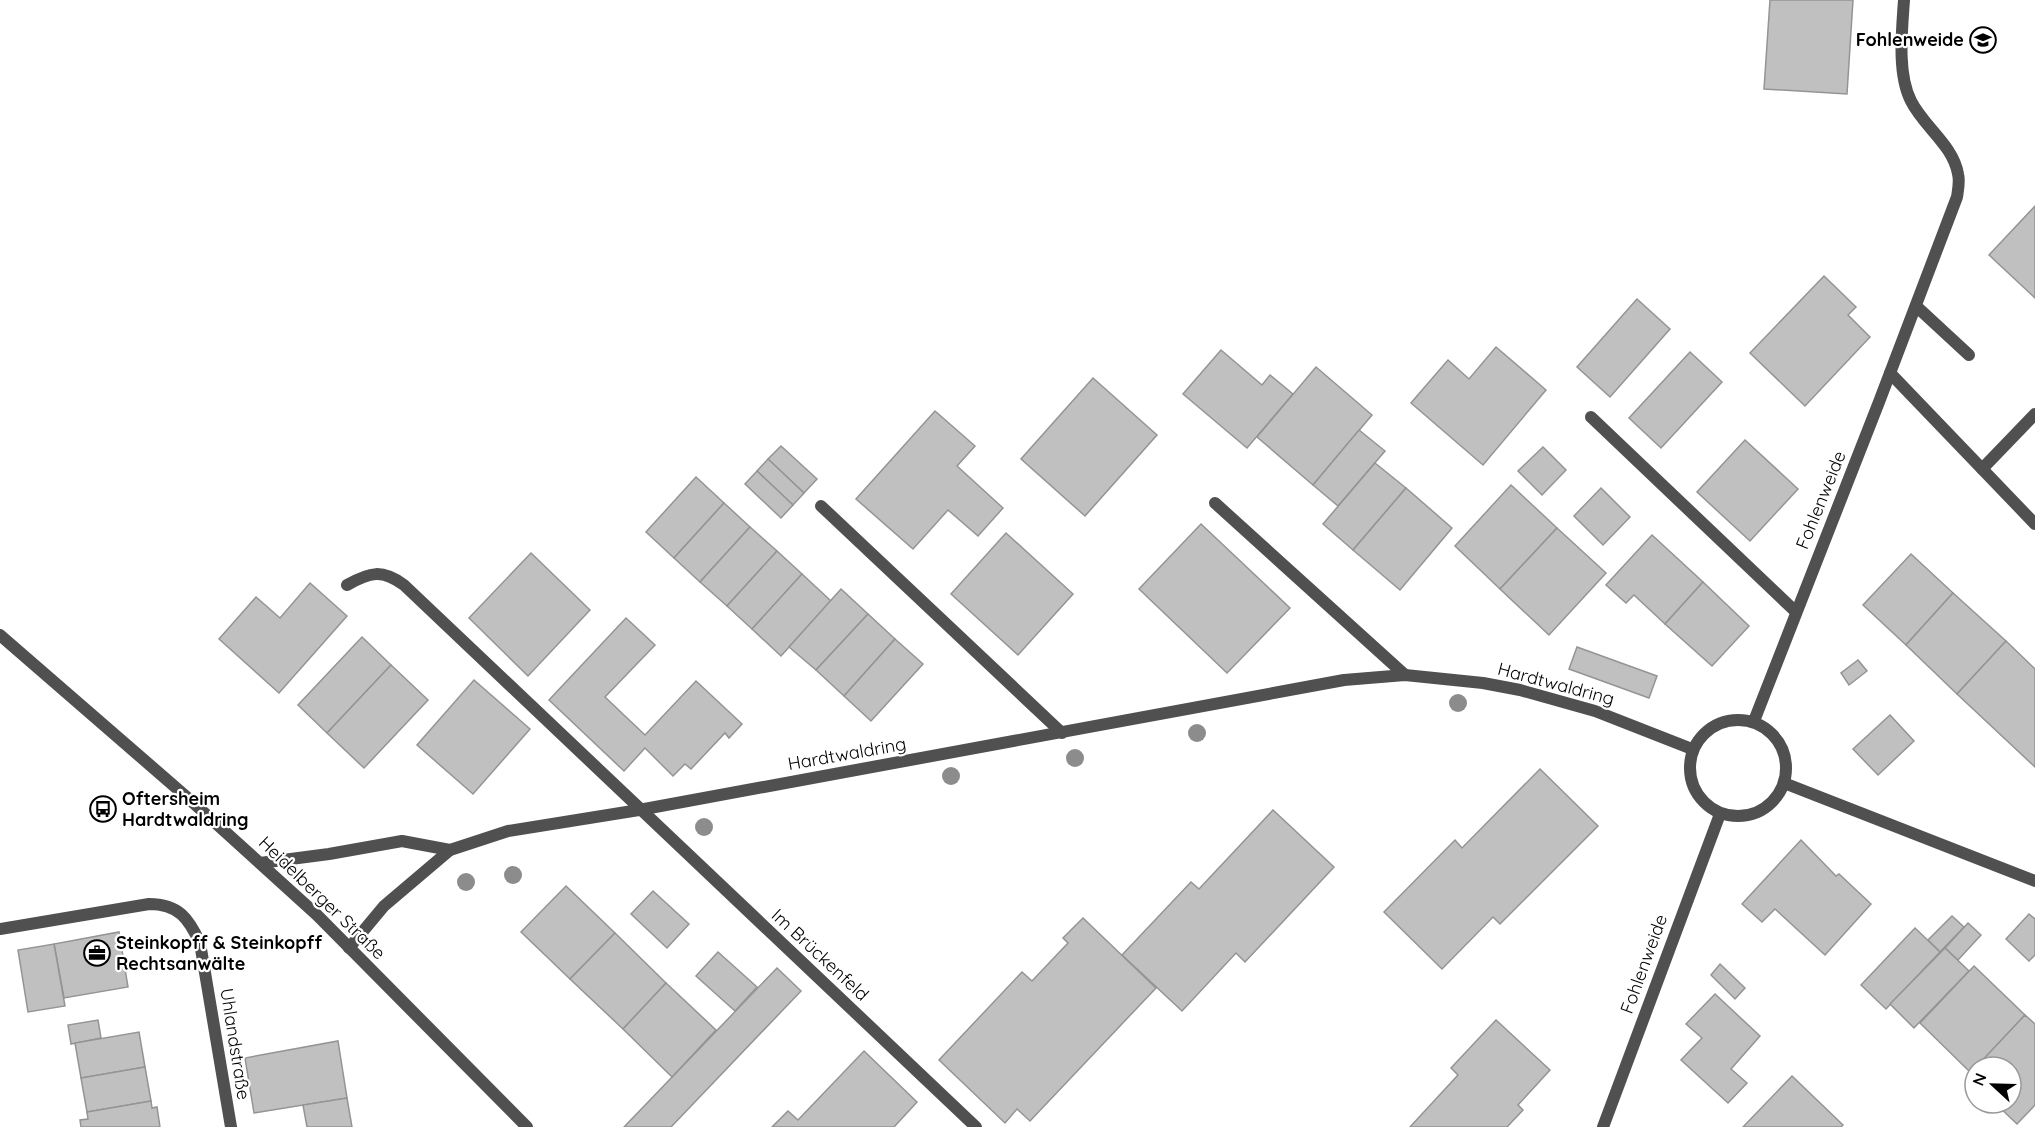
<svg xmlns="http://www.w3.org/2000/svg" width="2035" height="1127" font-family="Quicksand,sans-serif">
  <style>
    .building { fill: #c0c0c0; stroke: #949494; stroke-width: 1.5 }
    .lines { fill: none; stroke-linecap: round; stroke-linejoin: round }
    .service { stroke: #505050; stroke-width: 12 }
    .minor { stroke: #505050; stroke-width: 12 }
    .tertiary { stroke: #505050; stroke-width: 12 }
    .tree { fill: #8c8c8c }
    .labels { text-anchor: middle; stroke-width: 4.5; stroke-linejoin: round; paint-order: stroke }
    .poi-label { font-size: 18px; font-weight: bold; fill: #000; stroke: #fff; text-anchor: start }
    .street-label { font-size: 18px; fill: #000; stroke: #fff }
  </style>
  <rect width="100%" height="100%" fill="#fff"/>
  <g class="building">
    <path d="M 1770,0 L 1853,0 L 1847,94 L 1764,89 Z"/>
    <path d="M 2035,206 L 2035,298 L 1989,255 Z"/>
    <path d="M 1824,276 L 1856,307 L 1848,315 L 1870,337 L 1805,406 L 1750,353 Z"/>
    <path d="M 1637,299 L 1670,329 L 1610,397 L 1577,367 Z"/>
    <path d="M 1496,347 L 1546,390 L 1483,465 L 1411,403 L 1448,360 L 1469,379 Z"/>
    <path d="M 1221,350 L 1262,385 L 1270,375 L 1293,394 L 1247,448 L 1183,394 Z"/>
    <path d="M 1690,352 L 1722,382 L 1661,448 L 1629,418 Z"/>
    <path d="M 1316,367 L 1372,415 L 1313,485 L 1257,437 Z"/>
    <path d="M 1093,378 L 1157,435 L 1085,516 L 1021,459 Z"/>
    <path d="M 935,411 L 975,446 L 957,466 L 1003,508 L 978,536 L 948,510 L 913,549 L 856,499 Z"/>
    <path d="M 1359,430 L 1385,451 L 1338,506 L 1313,485 Z"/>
    <path d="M 1745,440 L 1798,489 L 1750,541 L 1697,492 Z"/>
    <path d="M 781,446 L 817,479 L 804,493 L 768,459 Z"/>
    <path d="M 1543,447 L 1566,470 L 1542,495 L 1518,471 Z"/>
    <path d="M 768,459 L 804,493 L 793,505 L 757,471 Z"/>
    <path d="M 1375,463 L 1406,488 L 1353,550 L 1323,524 Z"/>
    <path d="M 757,471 L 793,505 L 781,518 L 745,484 Z"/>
    <path d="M 696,477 L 724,503 L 674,558 L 646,532 Z"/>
    <path d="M 1511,485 L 1557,528 L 1500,589 L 1455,546 Z"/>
    <path d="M 1406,488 L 1452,528 L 1400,590 L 1353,550 Z"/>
    <path d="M 1601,488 L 1630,517 L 1603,545 L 1574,516 Z"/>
    <path d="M 724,503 L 750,527 L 700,582 L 674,558 Z"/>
    <path d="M 1201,524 L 1290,608 L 1227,673 L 1139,589 Z"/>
    <path d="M 750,527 L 777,551 L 727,606 L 700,582 Z"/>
    <path d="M 1557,528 L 1606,573 L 1549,635 L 1500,589 Z"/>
    <path d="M 1006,533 L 1073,594 L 1018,655 L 951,594 Z"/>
    <path d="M 1652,535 L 1703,582 L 1665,624 L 1634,595 L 1626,603 L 1606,585 Z"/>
    <path d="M 777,551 L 802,574 L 752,629 L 727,606 Z"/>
    <path d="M 531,553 L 590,610 L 528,676 L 469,618 Z"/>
    <path d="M 1911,554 L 1953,593 L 1906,645 L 1863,605 Z"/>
    <path d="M 802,574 L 831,601 L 781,656 L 752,629 Z"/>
    <path d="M 1703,582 L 1749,626 L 1712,666 L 1665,624 Z"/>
    <path d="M 310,583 L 347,616 L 279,693 L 219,639 L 256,597 L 280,618 Z"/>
    <path d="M 841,589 L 868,614 L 816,670 L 789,647 Z"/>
    <path d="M 1953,593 L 2006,641 L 1957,694 L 1906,645 Z"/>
    <path d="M 868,614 L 895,639 L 844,696 L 816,670 Z"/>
    <path d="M 626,618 L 655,645 L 605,697 L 645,735 L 696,681 L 742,724 L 729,738 L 725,733 L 691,769 L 685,764 L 673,776 L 645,748 L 624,771 L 549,700 Z"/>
    <path d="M 362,637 L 391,665 L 327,733 L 298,705 Z"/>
    <path d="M 895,639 L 923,664 L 871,721 L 844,696 Z"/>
    <path d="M 2006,641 L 2035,669 L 2035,767 L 1957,694 Z"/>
    <path d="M 1577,647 L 1657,676 L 1649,698 L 1569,669 Z"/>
    <path d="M 1858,660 L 1867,671 L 1849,685 L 1841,673 Z"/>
    <path d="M 391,665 L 428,700 L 364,768 L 327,733 Z"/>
    <path d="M 474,680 L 530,729 L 473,794 L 417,745 Z"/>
    <path d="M 1890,715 L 1914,741 L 1878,775 L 1853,749 Z"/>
    <path d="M 1540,769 L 1598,826 L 1500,924 L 1493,917 L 1442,969 L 1384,912 L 1455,840 L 1462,848 Z"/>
    <path d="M 1273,810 L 1334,867 L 1245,962 L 1236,953 L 1182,1011 L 1122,955 L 1191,882 L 1199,889 Z"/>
    <path d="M 1801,840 L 1836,876 L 1839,874 L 1871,904 L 1825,955 L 1775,909 L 1762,922 L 1742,904 Z"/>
    <path d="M 566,886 L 615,933 L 570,979 L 521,932 Z"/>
    <path d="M 653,891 L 689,924 L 667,948 L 631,914 Z"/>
    <path d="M 2029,914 L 2035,919 L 2035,955 L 2029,961 L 2006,939 Z"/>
    <path d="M 1952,916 L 1964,927 L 1940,952 L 1928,940 Z"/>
    <path d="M 1083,918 L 1156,988 L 1030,1121 L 1017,1109 L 1005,1123 L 939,1060 L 1022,972 L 1032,981 L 1068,943 L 1063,938 Z"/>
    <path d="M 1968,923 L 1981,935 L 1958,960 L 1945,948 Z"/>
    <path d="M 1915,928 L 1940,952 L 1886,1009 L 1861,985 Z"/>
    <path d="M 119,932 L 128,987 L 64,998 L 54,944 Z"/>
    <path d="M 615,933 L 666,983 L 623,1029 L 570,979 Z"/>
    <path d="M 54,944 L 65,1006 L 28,1012 L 18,950 Z"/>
    <path d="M 1945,948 L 1969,971 L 1914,1028 L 1890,1004 Z"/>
    <path d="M 718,952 L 757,987 L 735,1011 L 696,976 Z"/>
    <path d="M 1720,964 L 1745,988 L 1735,999 L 1711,975 Z"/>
    <path d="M 1974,966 L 2025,1015 L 1971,1073 L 1920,1023 Z"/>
    <path d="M 777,968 L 801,991 L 671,1127 L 624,1127 Z"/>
    <path d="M 666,983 L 716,1030 L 672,1077 L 623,1029 Z"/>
    <path d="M 1715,994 L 1760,1036 L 1731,1069 L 1747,1083 L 1728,1103 L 1681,1060 L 1702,1038 L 1686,1024 Z"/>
    <path d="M 2025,1015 L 2035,1024 L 2035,1105 L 2017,1124 L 1995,1103 L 2011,1103 L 2011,1067 L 1976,1067 Z"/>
    <path d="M 98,1020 L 101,1038 L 71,1044 L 68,1025 Z"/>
    <path d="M 1496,1020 L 1550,1070 L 1518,1105 L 1523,1110 L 1507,1127 L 1410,1127 L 1458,1075 L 1451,1068 Z"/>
    <path d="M 139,1032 L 145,1067 L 81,1078 L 75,1043 Z"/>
    <path d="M 338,1041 L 347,1098 L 254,1113 L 245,1058 Z"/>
    <path d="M 864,1051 L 917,1102 L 894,1127 L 772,1127 L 788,1111 L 798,1120 Z"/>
    <path d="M 145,1067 L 151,1101 L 87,1112 L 81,1078 Z"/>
    <path d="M 1792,1076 L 1843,1125 L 1841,1127 L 1743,1127 Z"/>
    <path d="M 347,1098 L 352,1127 L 307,1127 L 303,1105 Z"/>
    <path d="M 151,1101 L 152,1108 L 157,1107 L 160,1127 L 81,1127 L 80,1120 L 88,1119 L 87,1112 Z"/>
  </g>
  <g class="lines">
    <g class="service">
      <path d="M 1916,306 L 1969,355"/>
      <path d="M 1890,373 L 2035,524"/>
      <path d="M 1982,469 L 2035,414"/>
    </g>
    <g class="minor">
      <path d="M 1591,417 L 1796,612"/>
      <path d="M 1215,503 L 1405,675"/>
      <path d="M 821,506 L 1062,733"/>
      <path d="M 347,585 C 370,572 382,569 404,585 L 976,1127"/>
      <circle cx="1738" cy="768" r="48"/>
      <path d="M 1754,721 L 1879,402 L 1957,197 C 1958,190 1960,181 1958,174 C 1953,145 1924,127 1911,101 C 1897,74 1902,30 1904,0"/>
      <path d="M 1784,783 L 2035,881"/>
      <path d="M 260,863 L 329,854 L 402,841 L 450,850"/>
      <path d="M 0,929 L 149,904 C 179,904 189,919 200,943 L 231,1127"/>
      <path d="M 349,948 L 384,906 L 450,850 L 508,831 L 639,810 L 1344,680 L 1405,675 L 1483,683 L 1520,690 L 1595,711 L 1692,749"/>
      <path d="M 1603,1127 L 1720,814"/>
    </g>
    <path class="tertiary" d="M 0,635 L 189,799 L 317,915 L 527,1127"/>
  </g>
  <g class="tree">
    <circle cx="1458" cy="703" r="9"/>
    <circle cx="1197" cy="733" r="9"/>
    <circle cx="1075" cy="758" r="9"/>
    <circle cx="951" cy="776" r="9"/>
    <circle cx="704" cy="827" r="9"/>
    <circle cx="513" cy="875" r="9"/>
    <circle cx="466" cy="882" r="9"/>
  </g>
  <defs>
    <g id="school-ring" transform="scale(1.35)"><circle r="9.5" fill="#fff" stroke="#000" stroke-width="1.5"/><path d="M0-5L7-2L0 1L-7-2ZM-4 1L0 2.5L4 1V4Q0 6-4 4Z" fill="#000"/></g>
    <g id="bus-ring" transform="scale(1.35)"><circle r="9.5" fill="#fff" stroke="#000" stroke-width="1.5"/><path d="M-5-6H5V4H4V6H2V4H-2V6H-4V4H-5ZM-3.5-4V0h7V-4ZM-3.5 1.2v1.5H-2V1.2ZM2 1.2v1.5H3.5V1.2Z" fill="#000"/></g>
    <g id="office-ring" transform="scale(1.35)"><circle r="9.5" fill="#fff" stroke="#000" stroke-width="1.5"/><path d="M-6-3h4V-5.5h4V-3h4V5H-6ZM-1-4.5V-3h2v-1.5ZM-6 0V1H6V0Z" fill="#000"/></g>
  </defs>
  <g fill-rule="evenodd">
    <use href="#school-ring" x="1983" y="40"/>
    <use href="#bus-ring" x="103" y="809"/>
    <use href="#office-ring" x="97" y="953"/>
  </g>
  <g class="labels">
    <g class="poi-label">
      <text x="1964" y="46" text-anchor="end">Fohlenweide</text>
      <text x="122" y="805">Oftersheim<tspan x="122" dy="21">Hardtwaldring</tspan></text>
      <text x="116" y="949">Steinkopff &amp; Steinkopff<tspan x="116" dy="21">Rechtsanwälte</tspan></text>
    </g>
    <g class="street-label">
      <text transform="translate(1821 500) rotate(-68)" y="6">Fohlenweide</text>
      <text transform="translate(1556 684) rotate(15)" y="6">Hardtwaldring</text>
      <text transform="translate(847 754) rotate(-10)" y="6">Hardtwaldring</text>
      <text transform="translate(322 898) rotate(44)" y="6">Heidelberger Straße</text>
      <text transform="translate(820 955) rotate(43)" y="6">Im Brückenfeld</text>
      <text transform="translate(1644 964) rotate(-70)" y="6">Fohlenweide</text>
      <text transform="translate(235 1044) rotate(81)" y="6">Uhlandstraße</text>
    </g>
  </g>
  <g transform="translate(1993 1085) rotate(292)"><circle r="28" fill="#ffffff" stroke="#999999" stroke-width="1.5"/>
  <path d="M0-4.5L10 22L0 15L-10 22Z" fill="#000000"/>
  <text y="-9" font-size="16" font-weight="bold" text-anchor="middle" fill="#000000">N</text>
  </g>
</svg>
